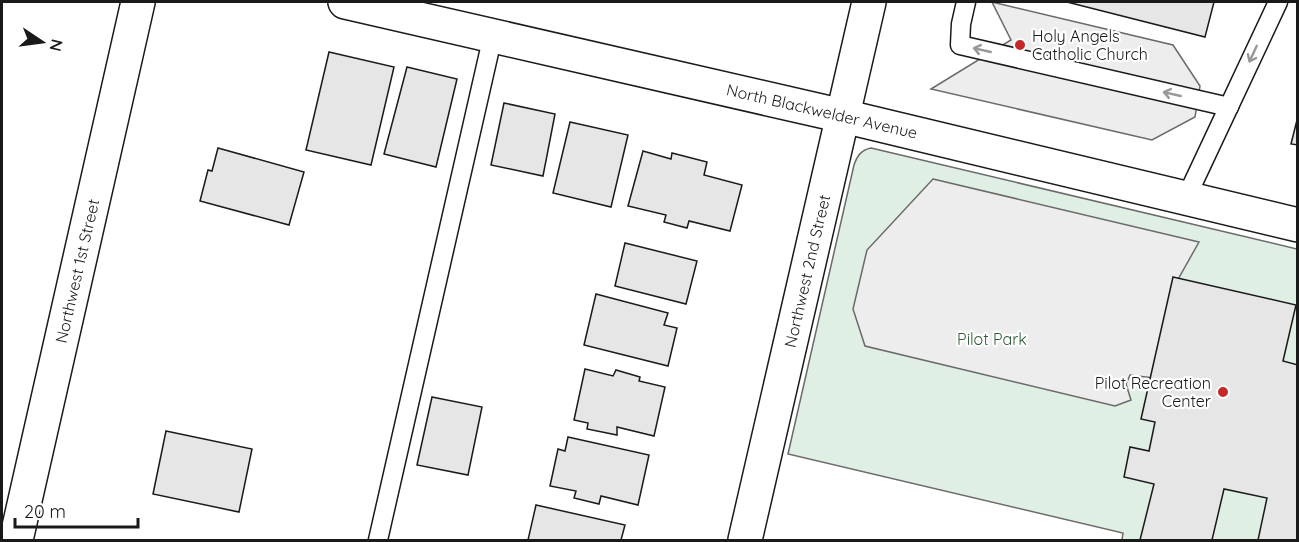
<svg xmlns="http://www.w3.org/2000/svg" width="1299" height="542" font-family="Quicksand,sans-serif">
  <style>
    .green { fill: #e0efe3; stroke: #6a6a6a; stroke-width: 1.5 }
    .parking { fill: #ededed; stroke: #6a6a6a; stroke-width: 1.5 }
    .building { fill: #e6e6e6; stroke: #1a1a1a; stroke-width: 1.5 }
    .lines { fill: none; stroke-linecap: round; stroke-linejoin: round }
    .service-casing { stroke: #1a1a1a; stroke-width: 21 }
    .minor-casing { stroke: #1a1a1a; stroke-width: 36 }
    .service { stroke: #fff; stroke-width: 18 }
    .minor { stroke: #fff; stroke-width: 33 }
    .oneway { stroke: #989898 }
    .poi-dot { fill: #c62828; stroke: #fff; stroke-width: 2 }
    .labels { text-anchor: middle; stroke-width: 4.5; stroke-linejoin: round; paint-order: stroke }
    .poi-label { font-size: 16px; fill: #1a1a1a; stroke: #fff; text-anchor: start }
    .street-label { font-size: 16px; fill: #1a1a1a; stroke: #fff }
    .park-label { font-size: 16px; fill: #2b5a34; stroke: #fff }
  </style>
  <rect width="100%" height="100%" fill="#fff"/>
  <path class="green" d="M 871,148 L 1297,249 L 1297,540 L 1122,540 L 1123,533 L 788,454 L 854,165 C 857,156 861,150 871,148 Z"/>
  <g class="parking">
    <path d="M 992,2 L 1173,45 L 1200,86 L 1195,117 L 1152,140 L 931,89 L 1011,40 Z"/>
    <path d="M 933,179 L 1199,242 L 1176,283 L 1154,378 L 1130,375 L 1126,384 L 1131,400 L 1115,406 L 865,346 L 853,309 L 867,250 Z"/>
  </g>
  <g class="building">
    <path d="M 1067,2 L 1214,2 L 1205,37 Z"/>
    <path d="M 329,52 L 394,67 L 371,165 L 306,150 Z"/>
    <path d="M 407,67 L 457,79 L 436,167 L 384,154 Z"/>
    <path d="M 504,103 L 555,114 L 543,176 L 491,165 Z"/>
    <path d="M 1298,116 L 1298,145 L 1291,144 Z"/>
    <path d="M 570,122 L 628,135 L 611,207 L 553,193 Z"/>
    <path d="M 218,148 L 304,172 L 289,225 L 200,201 L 208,170 L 212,171 Z"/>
    <path d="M 643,151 L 671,159 L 672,153 L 707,162 L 704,175 L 742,185 L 730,231 L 689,221 L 687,228 L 664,222 L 666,215 L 628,206 Z"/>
    <path d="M 625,243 L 697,261 L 686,304 L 615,286 Z"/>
    <path d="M 1173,277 L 1296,305 L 1283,361 L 1298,365 L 1298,540 L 1258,540 L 1267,498 L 1224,489 L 1212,540 L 1140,540 L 1154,484 L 1124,477 L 1130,447 L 1149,451 L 1155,422 L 1141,419 Z"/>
    <path d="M 596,294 L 668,313 L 664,325 L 677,328 L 668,366 L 584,345 Z"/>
    <path d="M 585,369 L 613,376 L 616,370 L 640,377 L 639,381 L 665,387 L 654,436 L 617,427 L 617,435 L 587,429 L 588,423 L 574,420 Z"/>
    <path d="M 432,397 L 482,407 L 468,475 L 417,465 Z"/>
    <path d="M 166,431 L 252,449 L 239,512 L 153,494 Z"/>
    <path d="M 568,437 L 649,455 L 638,505 L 601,496 L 599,504 L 574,498 L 576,491 L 550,486 L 558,449 L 565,451 Z"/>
    <path d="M 536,505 L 625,525 L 621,540 L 528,540 Z"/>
  </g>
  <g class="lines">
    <g class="service-casing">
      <g id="service">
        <path d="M 966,2 L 961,24 L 960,45 L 1229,107"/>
        <path d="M 1186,198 L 1278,2"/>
        <path d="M 378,540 L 493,35"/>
      </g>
    </g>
    <g class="minor-casing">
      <g id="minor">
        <path d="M 345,2 L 843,116 L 1298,225"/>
        <path d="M 16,540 L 138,2"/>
        <path d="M 745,540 L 869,2"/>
      </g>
    </g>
    <use href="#service" class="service"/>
    <use href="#minor" class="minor"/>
  </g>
  <defs><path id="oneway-shaft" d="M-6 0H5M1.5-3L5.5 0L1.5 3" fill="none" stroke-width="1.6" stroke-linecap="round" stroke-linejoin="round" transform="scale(1.5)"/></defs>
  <g class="oneway">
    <use href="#oneway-shaft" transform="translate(982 50) rotate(-167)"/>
    <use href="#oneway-shaft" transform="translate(1253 54) rotate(115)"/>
    <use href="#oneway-shaft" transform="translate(1172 94) rotate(-167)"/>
  </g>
  <g class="poi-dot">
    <circle cx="1020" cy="45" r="6"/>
    <circle cx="1223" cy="392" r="6"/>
  </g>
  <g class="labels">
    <g class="poi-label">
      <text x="1032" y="42">Holy Angels<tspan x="1032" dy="18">Catholic Church</tspan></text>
      <text x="1211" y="389" text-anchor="end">Pilot Recreation<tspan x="1211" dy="18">Center</tspan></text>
    </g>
    <g class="street-label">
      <text transform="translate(822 111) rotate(13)" y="6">North Blackwelder Avenue</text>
      <text transform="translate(77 271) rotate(-77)" y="6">Northwest 1st Street</text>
      <text transform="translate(807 271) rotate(-77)" y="6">Northwest 2nd Street</text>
    </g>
    <g class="park-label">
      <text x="992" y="345">Pilot Park</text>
    </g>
  </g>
  <rect width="1299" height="542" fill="none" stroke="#1a1a1a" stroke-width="6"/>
  <g transform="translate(42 42) rotate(103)" stroke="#ffffff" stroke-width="4.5" paint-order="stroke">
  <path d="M0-4.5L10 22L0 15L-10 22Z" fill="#1a1a1a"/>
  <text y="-9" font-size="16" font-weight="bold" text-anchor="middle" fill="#1a1a1a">N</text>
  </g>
  <path d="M15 518v9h123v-9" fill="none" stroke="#1a1a1a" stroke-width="3"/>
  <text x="24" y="518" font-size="18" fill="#1a1a1a" stroke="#ffffff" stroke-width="4.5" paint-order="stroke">20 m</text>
</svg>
